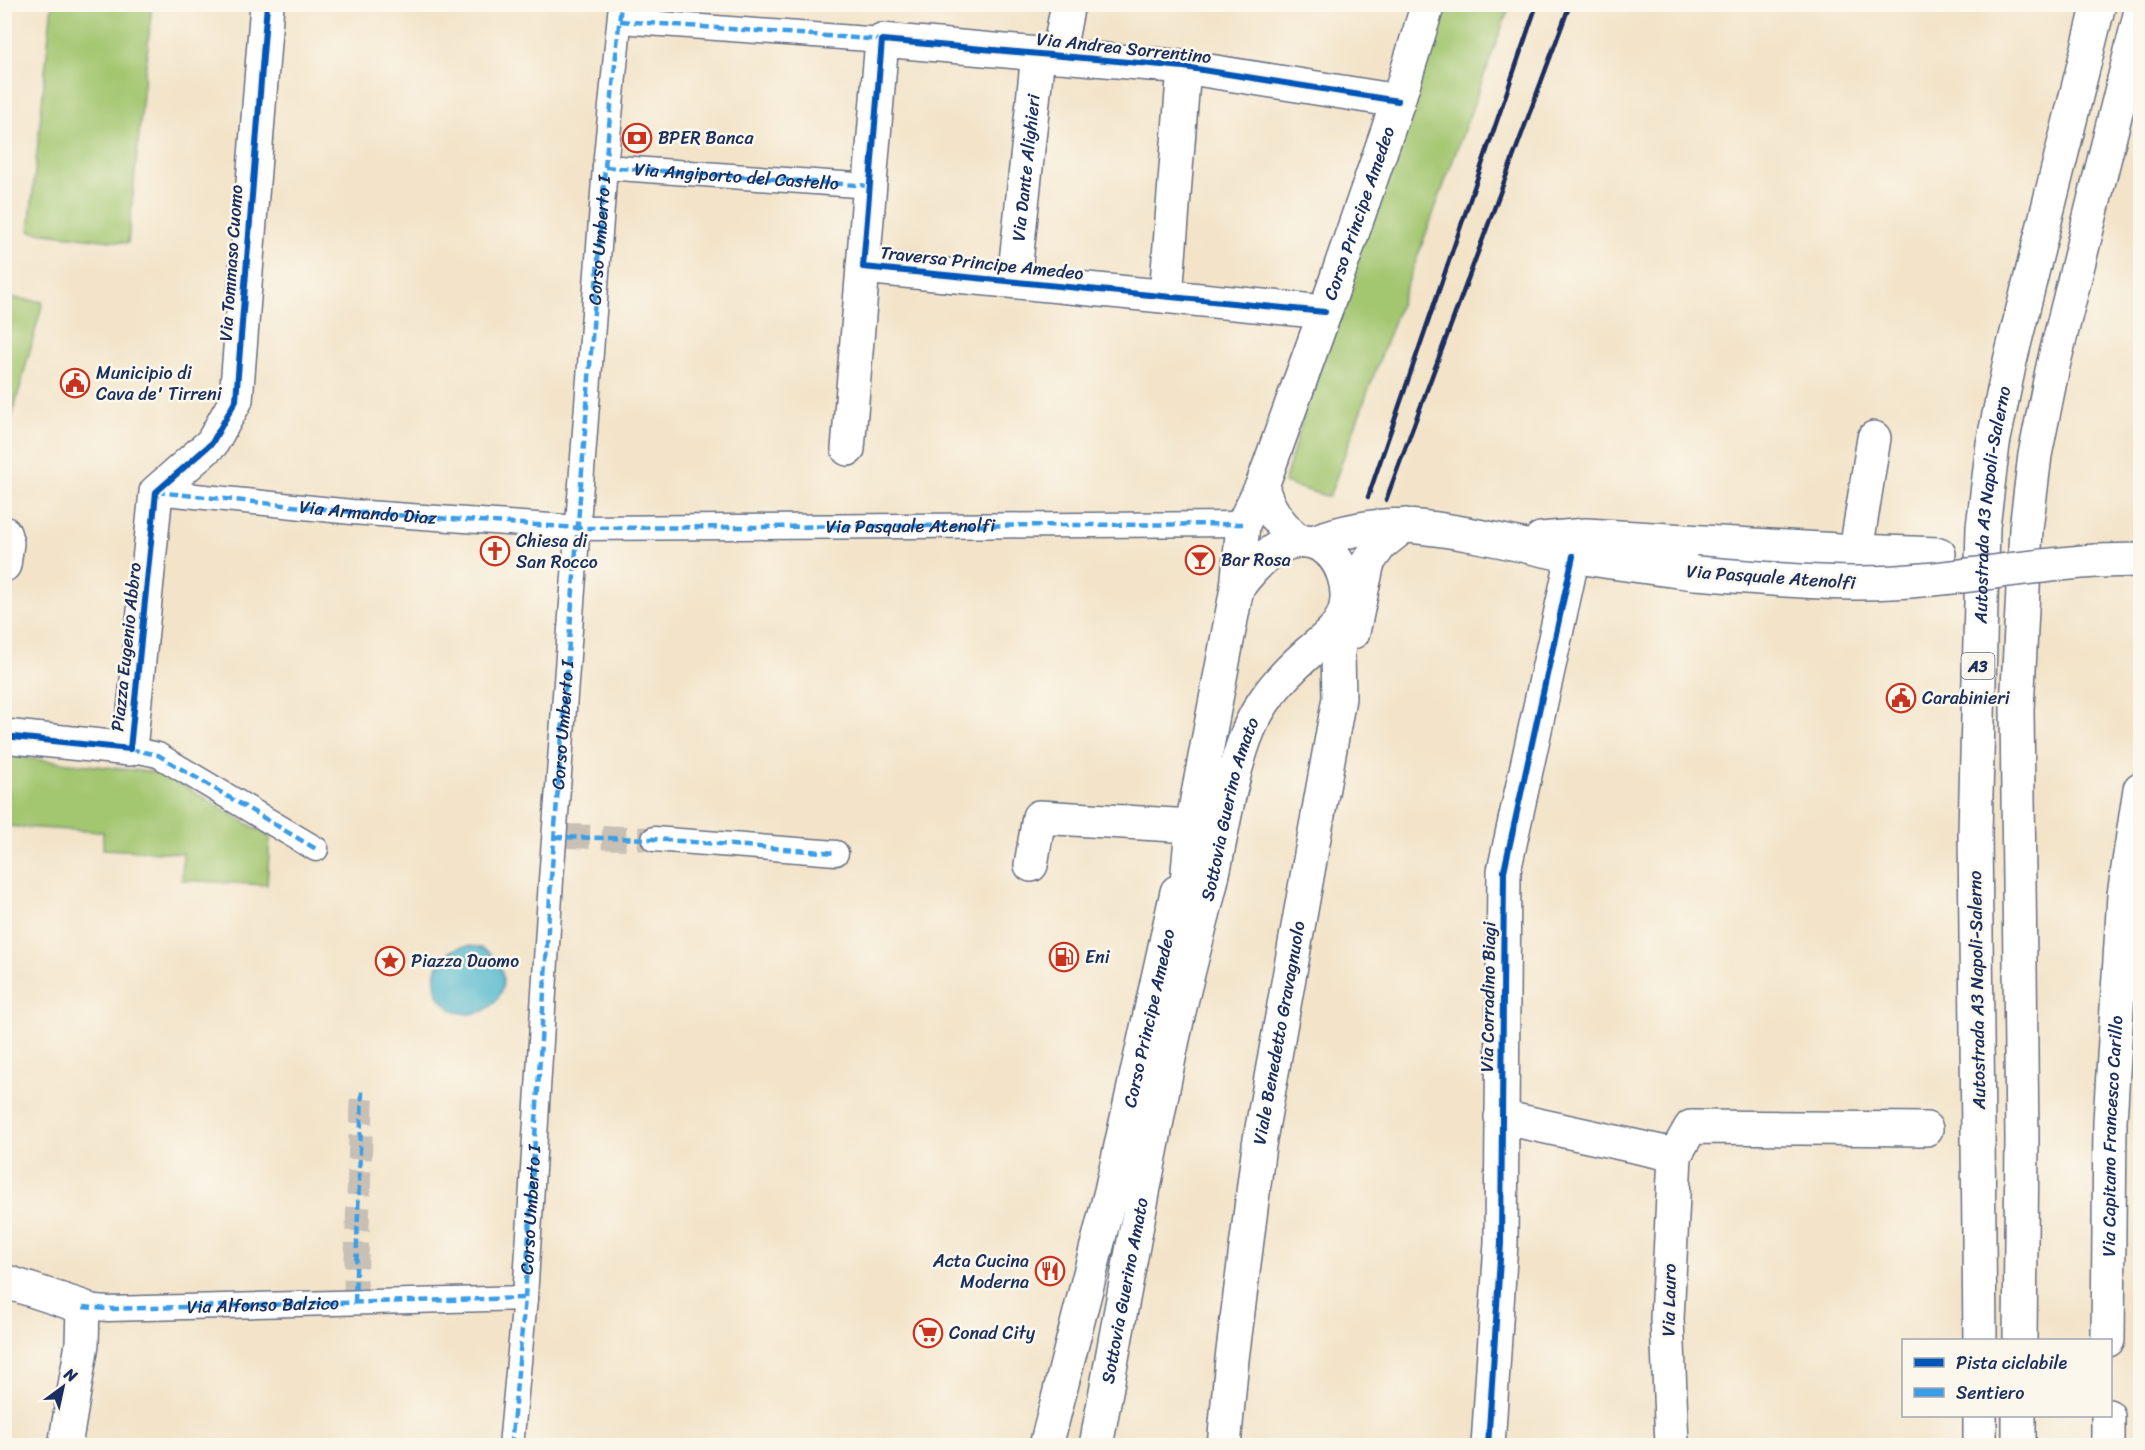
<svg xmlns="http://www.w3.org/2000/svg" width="2145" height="1450" font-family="Sriracha,sans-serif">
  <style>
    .green { fill: #a3c670; stroke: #5f7a67; stroke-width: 1.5 }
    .water { fill: #4eb6cc; stroke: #347295; stroke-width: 1.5 }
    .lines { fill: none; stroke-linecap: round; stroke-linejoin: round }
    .pedestrian-tunnel { stroke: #c8c0b4; stroke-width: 24; stroke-dasharray: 24 12; stroke-linecap: butt }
    .pedestrian-casing { stroke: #676e83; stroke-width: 27 }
    .minor-casing { stroke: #676e83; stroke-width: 36 }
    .tertiary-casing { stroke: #676e83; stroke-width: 36 }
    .secondary-casing { stroke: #676e83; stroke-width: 36 }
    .primary-casing { stroke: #676e83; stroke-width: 36 }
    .motorway-casing { stroke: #676e83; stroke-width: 36 }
    .pedestrian { stroke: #fff; stroke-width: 24 }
    .minor { stroke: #fff; stroke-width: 33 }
    .tertiary { stroke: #fff; stroke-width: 33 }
    .secondary { stroke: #fff; stroke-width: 33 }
    .primary { stroke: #fff; stroke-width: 33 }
    .motorway { stroke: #fff; stroke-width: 33 }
    .rail { stroke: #1b2f5e; stroke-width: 4.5 }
    .tertiary-bridge-casing { stroke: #676e83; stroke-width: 36; stroke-linecap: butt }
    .tertiary-bridge { stroke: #fff; stroke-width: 33 }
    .quiet { stroke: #3b9de6; stroke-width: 4.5; stroke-dasharray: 9 4.5; stroke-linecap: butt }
    .cycleway-casing { stroke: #fbf7ec; stroke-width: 10 }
    .cycleway { stroke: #0057b8; stroke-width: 6 }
    .labels { text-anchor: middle; stroke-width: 5; stroke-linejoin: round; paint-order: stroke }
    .shield { fill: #fbf7ec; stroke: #5e6b89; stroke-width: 1.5 }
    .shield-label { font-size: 16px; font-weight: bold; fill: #1b2f5e }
    .street-label { font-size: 18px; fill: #1b2f5e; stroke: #fbf7ec }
    .poi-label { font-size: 18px; fill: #1b2f5e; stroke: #fbf7ec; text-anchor: start }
  </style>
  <rect width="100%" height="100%" fill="#fbf7ec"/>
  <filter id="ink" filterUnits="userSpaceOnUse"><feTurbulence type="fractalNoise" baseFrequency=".0167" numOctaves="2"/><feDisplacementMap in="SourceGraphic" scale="12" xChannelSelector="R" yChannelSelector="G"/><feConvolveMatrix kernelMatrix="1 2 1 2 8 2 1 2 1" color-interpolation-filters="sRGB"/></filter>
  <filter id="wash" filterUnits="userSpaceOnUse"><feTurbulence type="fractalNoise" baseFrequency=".008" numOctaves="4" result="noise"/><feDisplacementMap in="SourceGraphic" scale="24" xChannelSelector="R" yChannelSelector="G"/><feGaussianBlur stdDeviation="1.35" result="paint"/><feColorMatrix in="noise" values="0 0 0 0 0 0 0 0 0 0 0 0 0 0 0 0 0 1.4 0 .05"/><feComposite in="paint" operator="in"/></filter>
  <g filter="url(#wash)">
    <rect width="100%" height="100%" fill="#f3e4c9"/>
    <g class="green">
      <path d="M 52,4 L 152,5 L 128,243 L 29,231 Z"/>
      <path d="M 1441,5 L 1510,5 L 1329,497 L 1284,483 L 1308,400 Z"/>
      <path d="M 5,297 L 43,302 L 5,443 L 4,297 Z"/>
      <path d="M 5,756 L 162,773 L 270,837 L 267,885 L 182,880 L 183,853 L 103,849 L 103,832 L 5,826 Z"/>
    </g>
    <circle class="water" cx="469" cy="980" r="34"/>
  </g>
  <g filter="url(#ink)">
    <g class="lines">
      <g class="pedestrian-tunnel">
        <path d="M 566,836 L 654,839"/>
        <path d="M 355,1303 L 362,1091"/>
      </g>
      <g class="pedestrian-casing">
        <g id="pedestrian">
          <path d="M 620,21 L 882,40"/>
          <path d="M 605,167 L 870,186"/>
          <path id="s1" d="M 156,492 L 352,512 L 579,528 L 1243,524"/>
          <path d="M 130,749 L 158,755 L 316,849"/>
          <path d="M 654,839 L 836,853"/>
          <path d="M 83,1307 L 108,1309 L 525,1298"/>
          <path d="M 511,1446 L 525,1298 L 551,880 L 605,167 L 621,4"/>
        </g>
      </g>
      <g class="minor-casing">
        <g id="minor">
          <path d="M 1058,56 L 1068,4"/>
          <path id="s2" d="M 1014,281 L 1038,54"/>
          <path d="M 1166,296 L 1184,67"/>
          <path d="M 1325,312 L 863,267 L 882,40 L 1184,67 L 1398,101"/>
          <path d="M 848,449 L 863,267"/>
          <path d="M 1541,539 L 1586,535 L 1856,551 L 1874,438"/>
          <path d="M 1856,551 L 1939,554"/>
          <path d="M 1031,865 L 1039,817 L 1192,826"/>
          <path d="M 1501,1117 L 1675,1155 L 1667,1319 L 1672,1446"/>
          <path d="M 1675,1155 L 1691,1127 L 1926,1129"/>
          <path id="s3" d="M 2108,1340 L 2110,1121 L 2124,895 L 2140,789"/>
          <path d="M 1488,1446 L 1501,1243 L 1504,871 L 1573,556"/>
          <path d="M 2108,1446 L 2108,1416"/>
        </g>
      </g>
      <g class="tertiary-casing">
        <g id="tertiary">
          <path d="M 4,533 L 7,543 L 4,565"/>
          <path d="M 1313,542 C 1339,532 1378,523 1407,526 C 1463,530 1518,545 1573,556 C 1613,563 1655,568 1695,573"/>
          <path d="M 2096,561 L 2140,560"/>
          <path d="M 1353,632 L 1368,562 L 1381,544 L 1405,525"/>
          <path d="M 4,736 L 130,749 L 156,492 L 212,443 L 236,400 L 267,4"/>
          <path d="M 4,1281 L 83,1307 L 82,1344 L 65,1446"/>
        </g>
      </g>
      <g class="secondary-casing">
        <g id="secondary">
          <path id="s4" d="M 1046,1446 L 1111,1191 L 1177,892"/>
          <path id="s5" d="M 1224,1446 L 1232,1359 L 1259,1145 L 1339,698 L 1338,654 L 1341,620"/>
        </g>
      </g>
      <g class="primary-casing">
        <g id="primary">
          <path d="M 1262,486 C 1268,510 1280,524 1297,541"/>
          <path id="s6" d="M 1183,929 L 1192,826 L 1237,588 L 1243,524 L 1262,486 L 1325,312 L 1398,101 L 1428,4"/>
          <path id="s7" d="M 1096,1446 C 1112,1356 1129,1267 1146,1177 C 1156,1128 1164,1079 1175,1030 C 1184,985 1197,940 1208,895 C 1221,844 1227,789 1245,739 C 1258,703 1279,679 1307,654 C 1318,644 1334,633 1341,620 C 1355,594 1343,553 1315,543 C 1283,532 1254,565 1237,588"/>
        </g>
      </g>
      <g class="motorway-casing">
        <g id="motorway">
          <path id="s8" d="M 1980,1340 L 1975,832 L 1983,527 L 1993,444 L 2010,361 L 2099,4"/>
          <path d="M 2020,1340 L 2022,1139 L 2017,709 L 2026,529 L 2035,455 L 2053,366 L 2140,15"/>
          <path d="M 1980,1416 L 1980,1446"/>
          <path d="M 2019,1446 L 2019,1416"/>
        </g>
      </g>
      <use href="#pedestrian" class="pedestrian"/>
      <use href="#minor" class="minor"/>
      <use href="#tertiary" class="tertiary"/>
      <use href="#secondary" class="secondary"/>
      <use href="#primary" class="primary"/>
      <use href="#motorway" class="motorway"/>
      <g class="rail">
        <path d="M 1368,497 L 1537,4"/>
        <path d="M 1386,500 L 1570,4"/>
      </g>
      <g class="tertiary-bridge-casing">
        <path id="tertiary-bridge" d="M 1695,573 C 1750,577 1805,583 1859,583 C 1939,583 2017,566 2096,561"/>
      </g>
      <use href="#tertiary-bridge" class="tertiary-bridge"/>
      <g class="quiet">
        <path d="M 620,21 L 882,40"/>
        <path id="s9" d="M 605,167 L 870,186"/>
        <path d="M 156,492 L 352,512 L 579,528 L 1243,524"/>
        <path d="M 130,749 L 158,755 L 316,849"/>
        <path d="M 554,837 L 654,839 L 836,853"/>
        <path d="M 355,1303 L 362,1091"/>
        <path id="s10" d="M 83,1307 L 108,1309 L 525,1298"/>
        <path id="s11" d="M 511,1446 L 525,1298 L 551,880 L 605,167 L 621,4"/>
      </g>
      <g class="cycleway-casing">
        <g id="cycleway">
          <path d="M 1325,312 L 863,267 L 882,40 L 1184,67 L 1398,101"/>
          <path d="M 4,736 L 130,749 L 156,492 L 212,443 L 236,400 L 267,4"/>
          <path d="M 1488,1446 L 1501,1243 L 1504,871 L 1573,556"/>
        </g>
      </g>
      <use href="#cycleway" class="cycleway"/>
    </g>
  </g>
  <defs>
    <g id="bank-ring" transform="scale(1.5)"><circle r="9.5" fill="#fbf7ec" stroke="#c8321e" stroke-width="1.5"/><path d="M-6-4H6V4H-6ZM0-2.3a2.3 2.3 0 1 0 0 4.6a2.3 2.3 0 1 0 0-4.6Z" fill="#c8321e"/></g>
    <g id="civic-ring" transform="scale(1.5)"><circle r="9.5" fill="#fbf7ec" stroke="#c8321e" stroke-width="1.5"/><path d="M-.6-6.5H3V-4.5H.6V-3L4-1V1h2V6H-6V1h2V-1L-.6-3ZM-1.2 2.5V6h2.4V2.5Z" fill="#c8321e"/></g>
    <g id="church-ring" transform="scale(1.5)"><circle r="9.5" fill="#fbf7ec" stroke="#c8321e" stroke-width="1.5"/><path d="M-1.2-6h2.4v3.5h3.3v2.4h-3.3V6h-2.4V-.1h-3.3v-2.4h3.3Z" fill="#c8321e"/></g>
    <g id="bar-ring" transform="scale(1.5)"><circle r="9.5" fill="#fbf7ec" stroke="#c8321e" stroke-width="1.5"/><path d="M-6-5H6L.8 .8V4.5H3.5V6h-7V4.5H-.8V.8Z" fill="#c8321e"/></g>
    <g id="fuel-ring" transform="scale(1.5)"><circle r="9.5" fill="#fbf7ec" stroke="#c8321e" stroke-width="1.5"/><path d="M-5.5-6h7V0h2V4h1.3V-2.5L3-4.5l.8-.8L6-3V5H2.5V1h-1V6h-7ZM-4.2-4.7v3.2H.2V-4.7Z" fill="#c8321e"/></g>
    <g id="sight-ring" transform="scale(1.5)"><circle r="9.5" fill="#fbf7ec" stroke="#c8321e" stroke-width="1.5"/><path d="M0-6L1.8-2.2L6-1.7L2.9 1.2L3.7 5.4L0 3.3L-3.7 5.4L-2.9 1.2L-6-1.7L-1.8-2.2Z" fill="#c8321e"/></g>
    <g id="restaurant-ring" transform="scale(1.5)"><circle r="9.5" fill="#fbf7ec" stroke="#c8321e" stroke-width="1.5"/><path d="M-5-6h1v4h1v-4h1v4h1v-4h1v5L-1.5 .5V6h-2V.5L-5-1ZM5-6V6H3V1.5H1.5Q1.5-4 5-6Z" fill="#c8321e"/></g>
    <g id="supermarket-ring" transform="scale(1.5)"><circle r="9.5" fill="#fbf7ec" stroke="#c8321e" stroke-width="1.5"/><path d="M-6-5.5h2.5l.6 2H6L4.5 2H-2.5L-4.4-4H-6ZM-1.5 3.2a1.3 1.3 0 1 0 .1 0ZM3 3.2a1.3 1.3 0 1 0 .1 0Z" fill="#c8321e"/></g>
  </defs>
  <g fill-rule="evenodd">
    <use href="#bank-ring" x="637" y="138"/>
    <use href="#civic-ring" x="75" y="383"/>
    <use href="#church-ring" x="495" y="551"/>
    <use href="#bar-ring" x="1200" y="560"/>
    <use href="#civic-ring" x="1901" y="698"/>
    <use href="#fuel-ring" x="1064" y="957"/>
    <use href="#sight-ring" x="390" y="961"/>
    <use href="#restaurant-ring" x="1050" y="1271"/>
    <use href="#supermarket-ring" x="928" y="1333"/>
  </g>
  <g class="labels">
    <rect class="shield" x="1961.5" y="653" width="33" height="26" rx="4.5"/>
    <g class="shield-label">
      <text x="1978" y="672">A3</text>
    </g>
    <g class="street-label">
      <text transform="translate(1124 48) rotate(6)" y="6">Via Andrea Sorrentino</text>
      <text dy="6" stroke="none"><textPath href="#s2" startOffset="114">Via Dante Alighieri</textPath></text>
      <text dy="6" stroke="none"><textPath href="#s9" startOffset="132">Via Angiporto del Castello</textPath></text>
      <text dy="6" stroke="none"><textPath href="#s6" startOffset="742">Corso Principe Amedeo</textPath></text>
      <text dy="6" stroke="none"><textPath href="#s11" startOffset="1209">Corso Umberto I</textPath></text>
      <text transform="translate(231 263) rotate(-86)" y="6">Via Tommaso Cuomo</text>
      <text transform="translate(982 263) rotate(6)" y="6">Traversa Principe Amedeo</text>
      <text dy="6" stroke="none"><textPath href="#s8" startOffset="836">Autostrada A3 Napoli-Salerno</textPath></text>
      <text dy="6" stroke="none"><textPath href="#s1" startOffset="213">Via Armando Diaz</textPath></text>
      <text dy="6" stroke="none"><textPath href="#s1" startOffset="756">Via Pasquale Atenolfi</textPath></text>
      <text transform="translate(1771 577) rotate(4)" y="6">Via Pasquale Atenolfi</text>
      <text transform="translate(126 647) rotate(-84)" y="6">Piazza Eugenio Abbro</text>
      <text dy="6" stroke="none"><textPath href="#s11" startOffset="723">Corso Umberto I</textPath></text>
      <text dy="6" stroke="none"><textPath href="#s7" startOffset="651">Sottovia Guerino Amato</textPath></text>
      <text transform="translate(1977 990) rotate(-91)" y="6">Autostrada A3 Napoli-Salerno</text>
      <text transform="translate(1488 997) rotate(-89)" y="6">Via Corradino Biagi</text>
      <text dy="6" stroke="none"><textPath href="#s4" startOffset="440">Corso Principe Amedeo</textPath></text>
      <text dy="6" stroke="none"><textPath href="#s5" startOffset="417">Viale Benedetto Gravagnuolo</textPath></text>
      <text dy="6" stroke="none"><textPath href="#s3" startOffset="204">Via Capitano Francesco Carillo</textPath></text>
      <text dy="6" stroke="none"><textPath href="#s11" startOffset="237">Corso Umberto I</textPath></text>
      <text dy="6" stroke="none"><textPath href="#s7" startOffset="158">Sottovia Guerino Amato</textPath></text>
      <text transform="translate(1669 1300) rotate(-89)" y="6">Via Lauro</text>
      <text dy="6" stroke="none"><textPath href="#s10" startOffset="180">Via Alfonso Balzico</textPath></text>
    </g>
    <g class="poi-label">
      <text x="658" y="144">BPER Banca</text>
      <text x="96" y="379">Municipio di<tspan x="96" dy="21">Cava de' Tirreni</tspan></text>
      <text x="516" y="547">Chiesa di<tspan x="516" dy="21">San Rocco</tspan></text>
      <text x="1221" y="566">Bar Rosa</text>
      <text x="1922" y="704">Carabinieri</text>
      <text x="1085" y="963">Eni</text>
      <text x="411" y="967">Piazza Duomo</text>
      <text x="1029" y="1267" text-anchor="end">Acta Cucina<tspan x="1029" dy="21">Moderna</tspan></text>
      <text x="949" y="1339">Conad City</text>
    </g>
  </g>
  <rect width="2145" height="1450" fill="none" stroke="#fbf7ec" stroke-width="24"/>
  <rect x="1902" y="1339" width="210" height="78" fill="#fbf7ec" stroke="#a1a7b3" stroke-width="1.5"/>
  <rect x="1914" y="1358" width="30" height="9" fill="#0057b8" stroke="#a1a7b3" stroke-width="1.5"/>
  <text x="1956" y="1369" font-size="18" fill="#1b2f5e">Pista ciclabile</text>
  <rect x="1914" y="1388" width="30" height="9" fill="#3b9de6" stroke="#a1a7b3" stroke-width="1.5"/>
  <text x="1956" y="1399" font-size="18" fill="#1b2f5e">Sentiero</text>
  <g transform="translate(63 1387) rotate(33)" stroke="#fbf7ec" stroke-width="4.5" paint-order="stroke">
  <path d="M0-4.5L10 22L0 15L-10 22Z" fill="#1b2f5e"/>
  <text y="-9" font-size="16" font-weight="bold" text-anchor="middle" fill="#1b2f5e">N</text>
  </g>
</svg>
